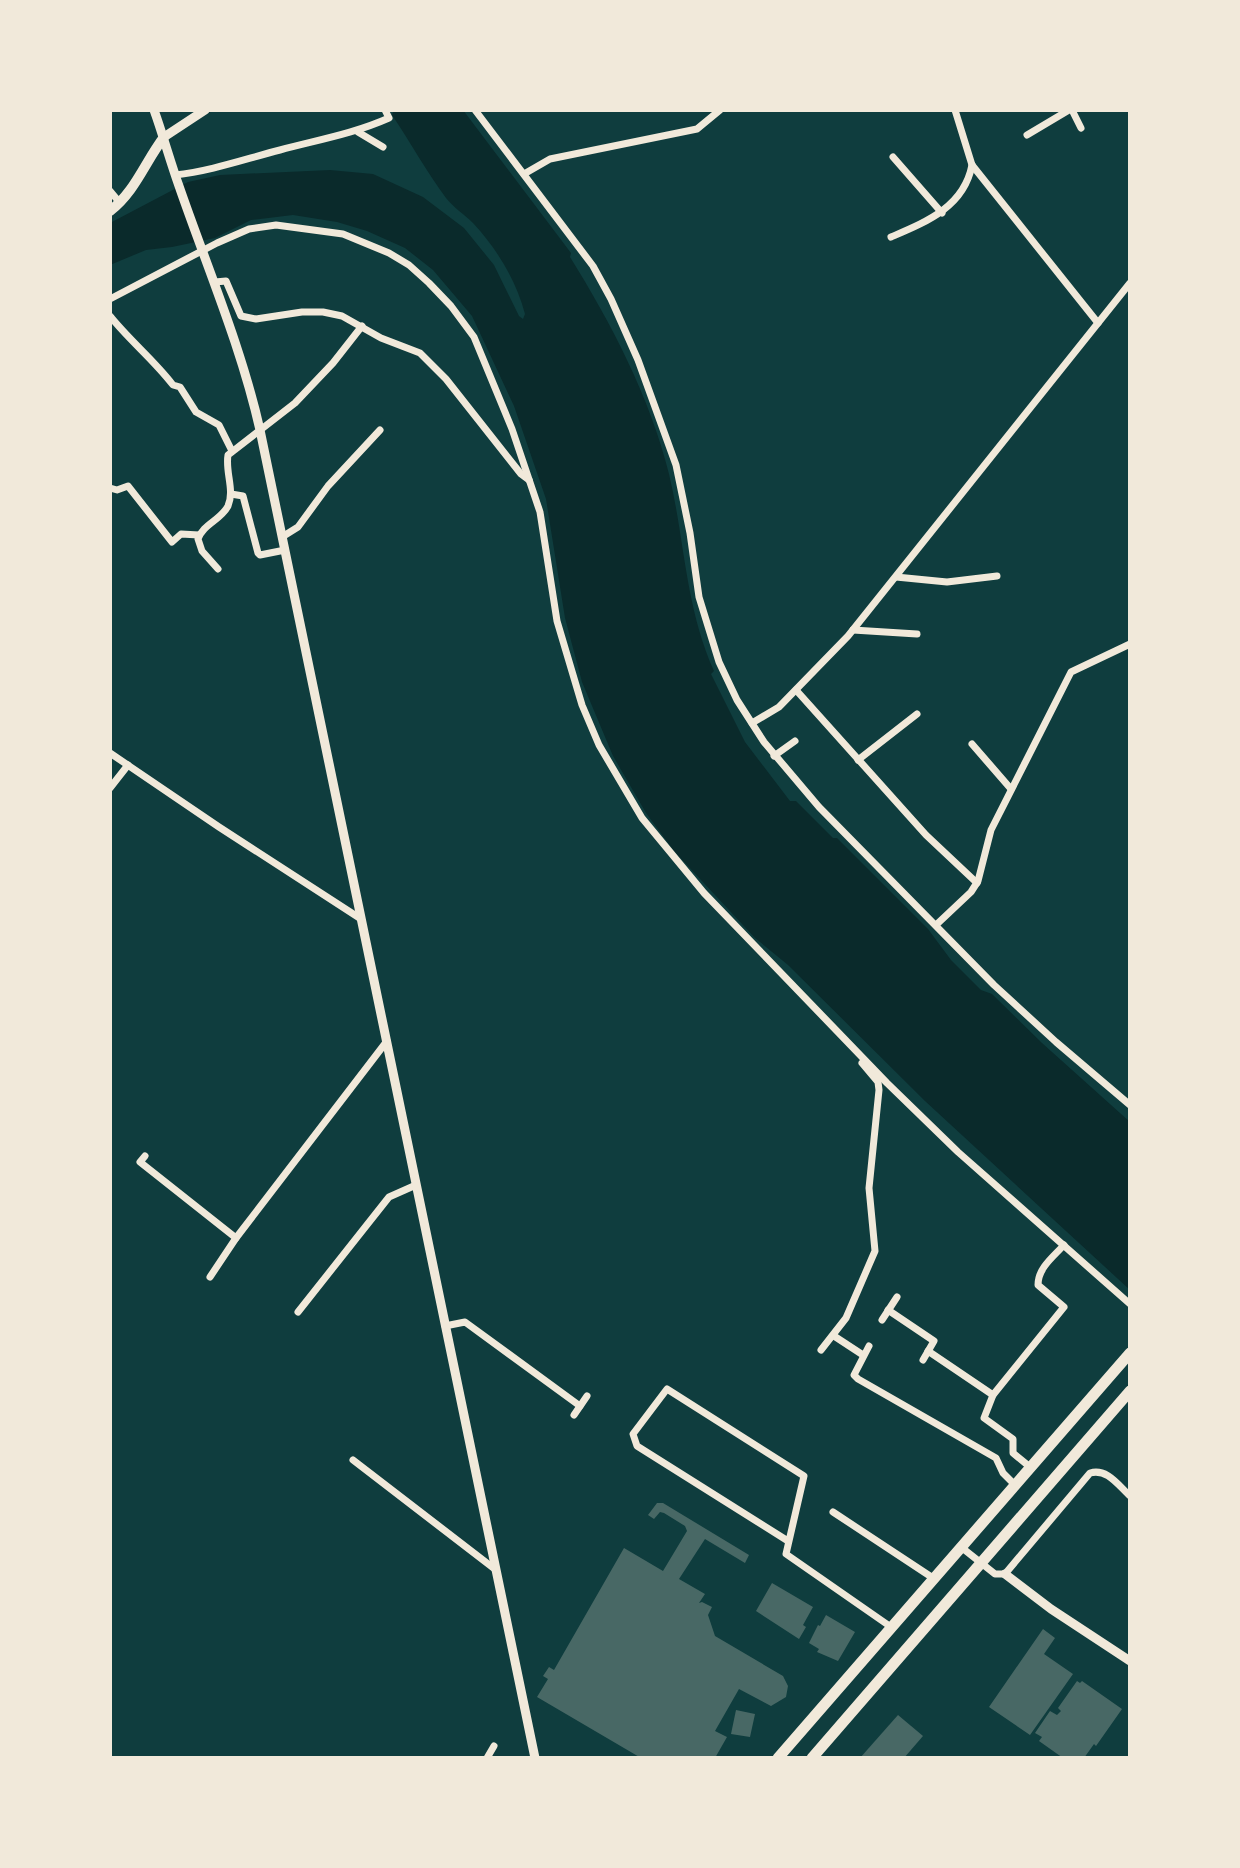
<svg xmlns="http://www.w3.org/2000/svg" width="1240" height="1868" font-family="Commissioner,sans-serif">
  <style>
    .water { fill: #0a2a2b }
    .building { fill: #486865 }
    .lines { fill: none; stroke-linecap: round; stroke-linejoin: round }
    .minor { stroke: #f1e9da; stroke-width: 7 }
    .tertiary { stroke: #f1e9da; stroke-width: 9 }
    .secondary { stroke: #f1e9da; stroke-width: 10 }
    .primary { stroke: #f1e9da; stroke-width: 11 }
  </style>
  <rect width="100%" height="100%" fill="#0f3d3e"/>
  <path class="water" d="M 394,110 L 463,110 L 571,253 L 570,257 C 611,323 650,397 669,474 C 685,541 685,606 714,671 L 711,674 L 745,742 L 790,801 L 796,801 L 833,838 L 837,838 L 928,929 L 951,960 L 981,990 L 992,994 L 1042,1043 L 1130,1122 L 1130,1290 L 925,1101 L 788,965 L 755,938 L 674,851 L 646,813 L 613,756 L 582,682 L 565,618 L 546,499 L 514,406 L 472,316 L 433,270 L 405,248 L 367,231 L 337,222 L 293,215 L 251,220 L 215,238 L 172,247 L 146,250 L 110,265 L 110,223 L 188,182 L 220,175 L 330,170 L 373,174 L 423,197 L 464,228 L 494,265 L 519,316 L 523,319 L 525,314 C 516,280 497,249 473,223 C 464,214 454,208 446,198 C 426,171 411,143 392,115 Z"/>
  <g class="building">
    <path d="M 657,1503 L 663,1503 L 749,1555 L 745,1563 L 705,1539 L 679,1579 L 705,1594 L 699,1603 L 702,1602 L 712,1607 L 708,1615 L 715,1636 L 783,1676 L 788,1686 L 786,1697 L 771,1706 L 739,1689 L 715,1731 L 727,1737 L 715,1758 L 641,1758 L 537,1697 L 548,1679 L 543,1676 L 549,1667 L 554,1670 L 624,1548 L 663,1571 L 687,1531 L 685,1526 L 664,1513 L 660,1512 L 654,1519 L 648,1515 Z"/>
    <path d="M 772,1583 L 813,1607 L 803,1625 L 806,1627 L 799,1639 L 756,1611 Z"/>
    <path d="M 826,1615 L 855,1632 L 838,1661 L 817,1652 L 819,1649 L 809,1643 L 818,1625 L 820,1626 Z"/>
    <path d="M 1043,1629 L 1055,1638 L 1044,1654 L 1073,1674 L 1030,1735 L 989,1707 Z"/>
    <path d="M 1077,1681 L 1080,1683 L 1082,1681 L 1122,1709 L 1096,1746 L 1094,1744 L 1084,1758 L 1063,1758 L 1039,1741 L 1042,1737 L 1035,1733 L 1050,1711 L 1057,1715 L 1061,1711 L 1058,1708 Z"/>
    <path d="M 736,1710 L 755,1714 L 750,1737 L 731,1734 Z"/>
    <path d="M 898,1715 L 923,1736 L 904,1758 L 860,1758 Z"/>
  </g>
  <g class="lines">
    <g class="minor">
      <path d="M 475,110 L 593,266 L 611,299 L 638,360 L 676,465 L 690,533 L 699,597 L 719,662 L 737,700 L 764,742 L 819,807 L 994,985 L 1056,1042 L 1130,1105"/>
      <path d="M 955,110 L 972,165 L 1098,323"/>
      <path d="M 1072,110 L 1081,128"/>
      <path d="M 358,132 L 383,147"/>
      <path d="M 1027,135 L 1069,110"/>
      <path d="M 893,157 L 942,213"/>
      <path d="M 524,174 L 550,159 L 697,129 L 720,110"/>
      <path d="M 175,175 C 211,171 245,159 280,150 C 317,140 353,134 389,118 L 385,110"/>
      <path d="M 110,191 L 120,203"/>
      <path d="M 891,237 C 926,222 964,207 972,165"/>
      <path d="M 215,282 L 226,281 L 241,316 L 256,319 L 302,312 L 323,312 L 342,316 L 381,338 L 420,353 L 446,379 L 521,474 L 529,480"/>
      <path d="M 110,299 L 217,243 L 249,229 L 276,225 L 343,234 L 389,253 L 409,265 L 429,283 L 451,306 L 474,337 L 512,429 L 540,512 L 557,621 L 582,705 L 599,745 L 642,818 L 704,893 L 887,1083 L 958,1152 L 1130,1304"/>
      <path d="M 110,316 C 130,341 154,360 173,385 L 180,387 L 196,412 L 219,425 L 232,451"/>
      <path d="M 110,488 L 117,490 L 128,486 L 172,542 L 181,534 L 199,535"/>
      <path d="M 231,494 L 243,496 L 258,553 L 260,555 L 285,550"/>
      <path d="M 282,537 L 298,527 L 328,486 L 380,430"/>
      <path d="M 218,569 L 202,551 L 198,539 C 203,524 221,520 228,506 C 235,490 225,472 228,455 L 295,403 L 333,363 L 362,326"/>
      <path d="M 896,577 L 947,582 L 997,576"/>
      <path d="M 853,630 L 917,634"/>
      <path d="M 796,690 L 926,835 L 977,883"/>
      <path d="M 752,723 L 779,707 L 848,636 L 1130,283"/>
      <path d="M 972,744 L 1011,789"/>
      <path d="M 110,753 L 219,827 L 361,919"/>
      <path d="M 774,756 L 795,741"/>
      <path d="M 858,760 L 917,714"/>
      <path d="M 110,788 L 128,765"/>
      <path d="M 936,925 L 971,892 L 978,881 L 991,830 L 1071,672 L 1130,644"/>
      <path d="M 145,1156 L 140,1162 L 236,1238"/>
      <path d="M 210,1277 L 236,1238 L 387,1041"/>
      <path d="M 888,1310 L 934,1341 L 923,1360"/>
      <path d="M 298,1312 L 389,1197 L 416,1185"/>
      <path d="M 882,1320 L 897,1297"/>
      <path d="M 445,1326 L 465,1322 L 580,1406"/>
      <path d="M 834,1336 L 863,1355"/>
      <path d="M 869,1346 L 854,1375 L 858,1379 L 996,1458 L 1003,1473 L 1015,1485"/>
      <path d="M 821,1350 L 846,1318 L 875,1251 L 869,1188 L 879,1090 L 878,1082 L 862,1063"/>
      <path d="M 928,1351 L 993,1395"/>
      <path d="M 574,1415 L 587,1396"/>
      <path d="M 353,1460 L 496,1570"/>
      <path d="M 1030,1467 L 1013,1453 L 1013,1439 L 984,1418 L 993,1395 L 1064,1307 L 1038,1285 C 1038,1268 1053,1257 1064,1245"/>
      <path d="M 833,1512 L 933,1578"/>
      <path d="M 788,1541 L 637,1446 L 633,1434 L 667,1389 L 804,1476 L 786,1554 L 891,1627"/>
      <path d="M 961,1547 L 995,1574 L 1005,1574 L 1090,1473 C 1107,1468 1118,1485 1130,1496"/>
      <path d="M 487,1758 L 494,1746"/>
    </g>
    <g class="tertiary">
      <path d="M 154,110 C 163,135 170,161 179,186 C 207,267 241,346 260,430 L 535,1758"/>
      <path d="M 164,137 L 205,110"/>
      <path d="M 1005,1574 L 1051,1609 L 1130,1661"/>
    </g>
    <path class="secondary" d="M 110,211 C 135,192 145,162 164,137"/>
    <g class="primary">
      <path d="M 778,1758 L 1130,1353"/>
      <path d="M 812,1758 L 1130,1391"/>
    </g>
  </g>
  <rect width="1240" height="1868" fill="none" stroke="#f1e9da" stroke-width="224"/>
</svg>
